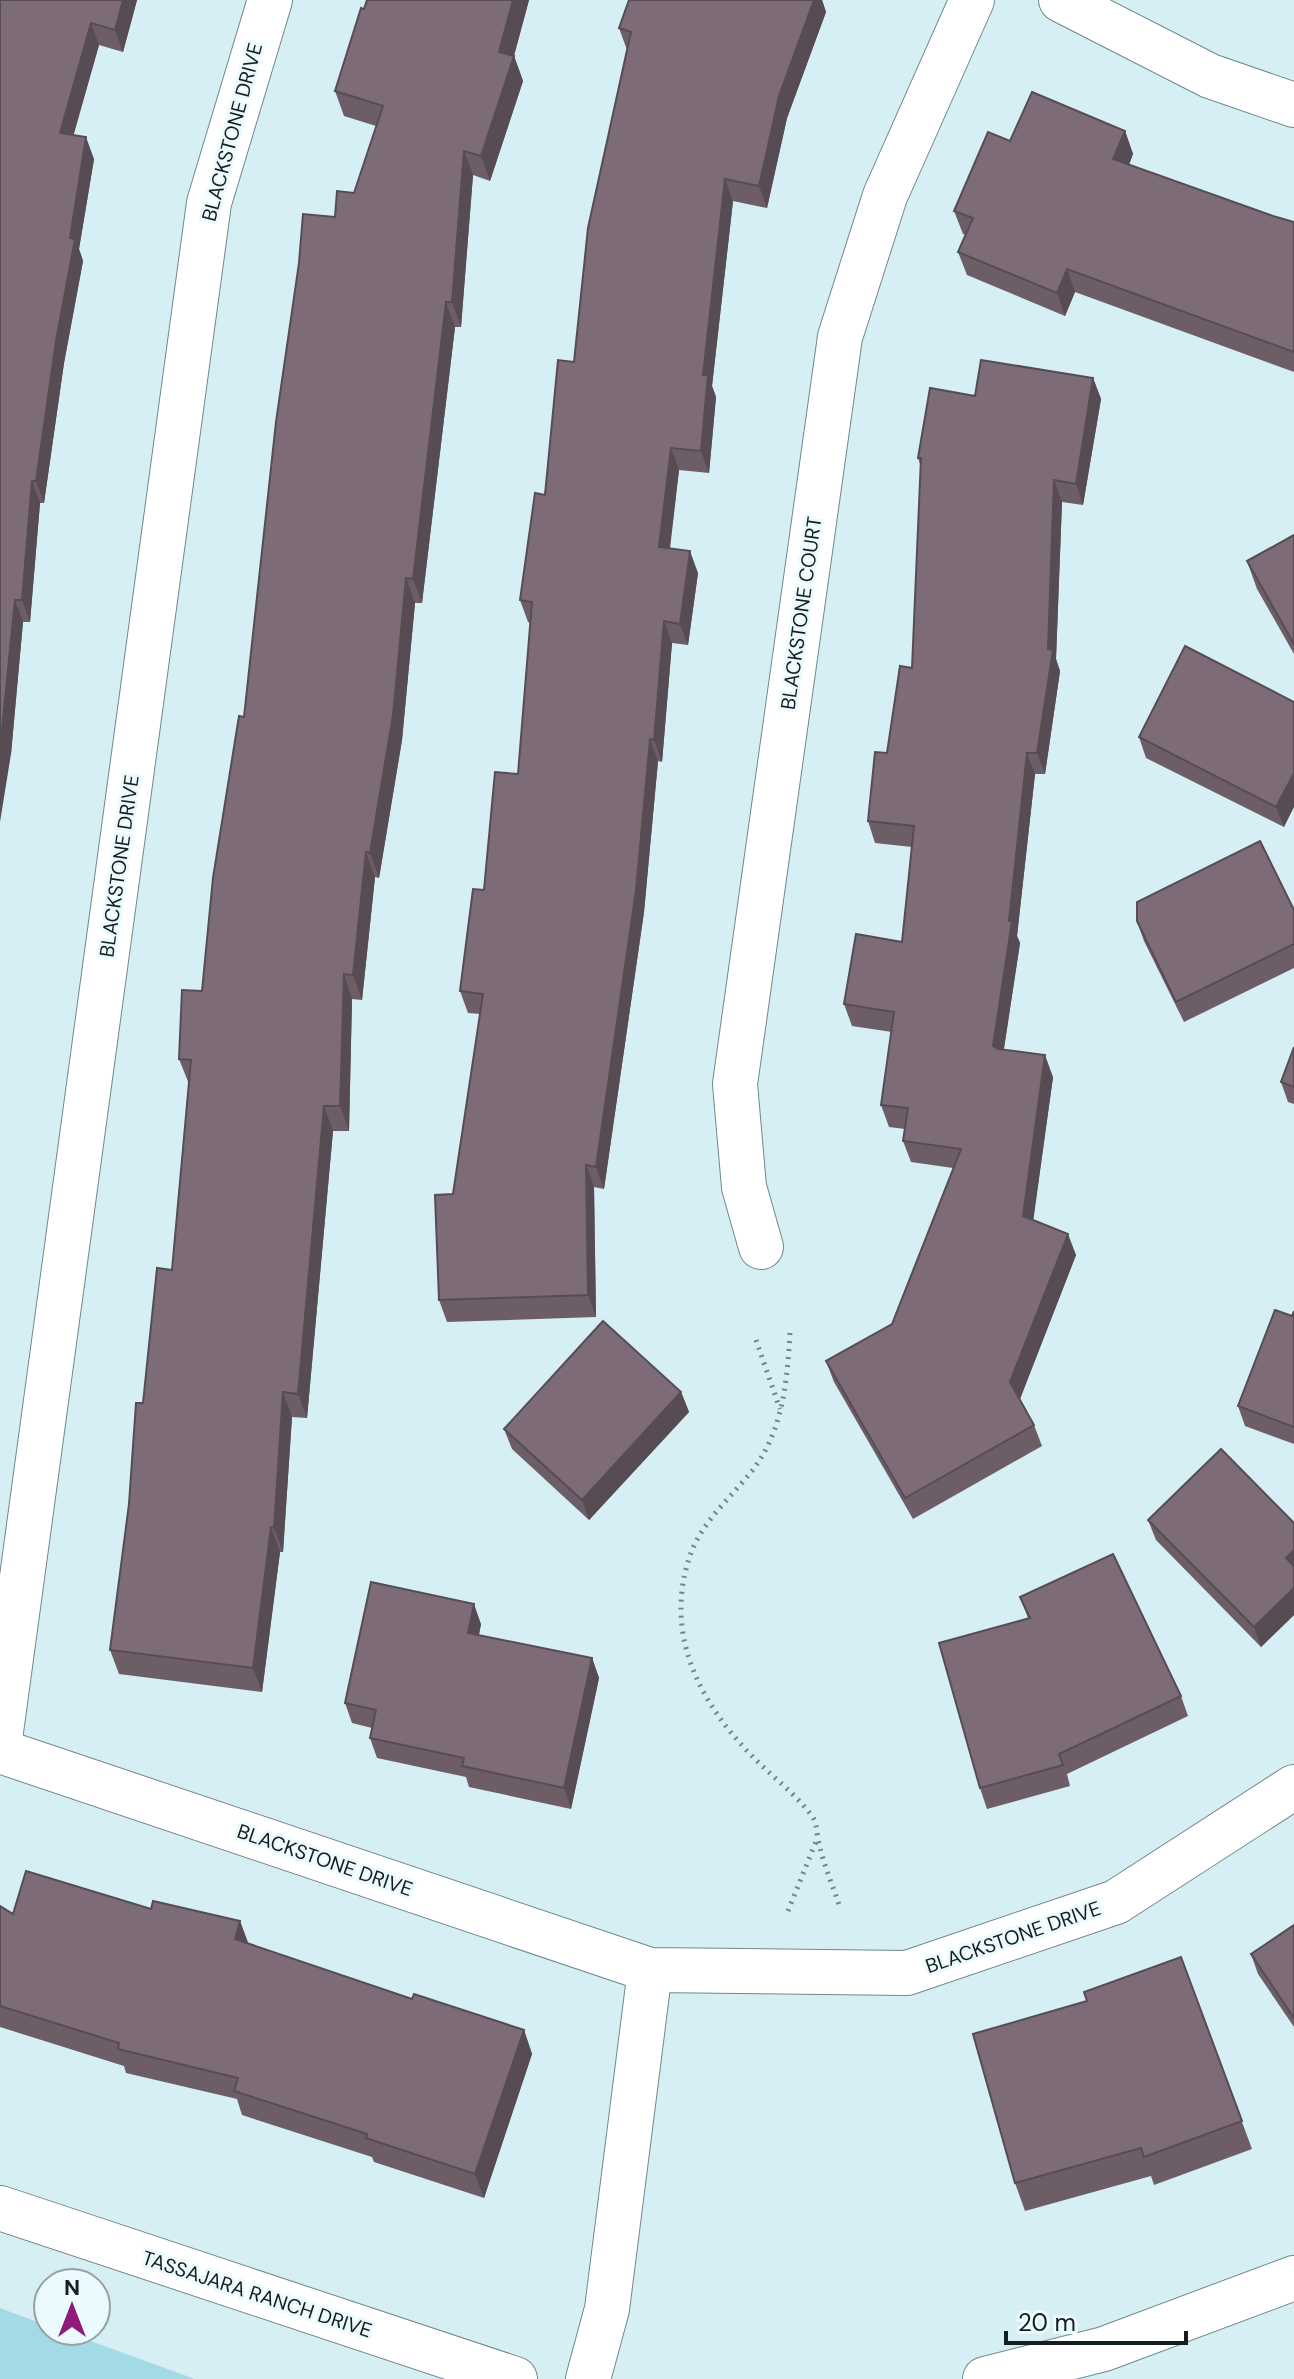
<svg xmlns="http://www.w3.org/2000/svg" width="1294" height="2379" font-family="'DM Sans',sans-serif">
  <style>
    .green { fill: #a3dae5 }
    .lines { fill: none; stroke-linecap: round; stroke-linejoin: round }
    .minor-casing { stroke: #71888d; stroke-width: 46 }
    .tertiary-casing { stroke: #71888d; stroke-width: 46 }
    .path { stroke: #748589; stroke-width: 5; stroke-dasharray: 2 6; stroke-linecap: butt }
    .minor { stroke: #fff; stroke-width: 44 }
    .tertiary { stroke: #fff; stroke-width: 44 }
    .wall { fill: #6c5d67 }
    .shaded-wall { fill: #584c54 }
    .building { fill: #7d6c78; stroke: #584c54; stroke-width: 2 }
    .labels { text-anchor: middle; stroke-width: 6; stroke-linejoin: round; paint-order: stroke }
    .street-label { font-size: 20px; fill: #141d1f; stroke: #ebfafd }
  </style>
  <rect width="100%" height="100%" fill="#d5eff4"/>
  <path class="green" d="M 0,2308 L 48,2326 L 48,2331 L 63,2331 L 195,2379 L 0,2379 Z"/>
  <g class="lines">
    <g class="minor-casing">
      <g id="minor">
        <path d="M 1061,0 L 1210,76 L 1294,105"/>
        <path d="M 761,1247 L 744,1187 L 735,1084 L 840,337 L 885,196 L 972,0"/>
        <path d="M 0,1739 L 209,203 L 270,0"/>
        <path d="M 0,1751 L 650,1970 L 907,1973 L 1116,1902 L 1294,1787"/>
        <path d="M 588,2379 L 607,2309 L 650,1970"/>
      </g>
    </g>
    <g class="tertiary-casing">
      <g id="tertiary">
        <path d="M 0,2208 L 515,2379"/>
        <path d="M 985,2379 L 1104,2349 L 1294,2278"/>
      </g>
    </g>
    <g class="path">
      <path d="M 790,1333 C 787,1382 783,1431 752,1471 C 731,1497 703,1521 691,1553 C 663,1630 697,1700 752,1756 C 771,1776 795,1793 812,1816 C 817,1823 816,1830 818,1838 C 822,1862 833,1885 840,1908"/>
      <path d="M 756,1340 L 780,1409"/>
      <path d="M 788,1911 L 817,1839"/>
    </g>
    <use href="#minor" class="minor"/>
    <use href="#tertiary" class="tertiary"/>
  </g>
  <g class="wall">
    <path d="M 0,0 L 137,0 L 123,52 L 99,45 L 73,135 L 94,159 L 79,249 L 83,261 L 64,363 L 44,503 L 40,503 L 30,622 L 23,622 L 11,754 Z"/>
    <path d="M 367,0 L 529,0 L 514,56 L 523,81 L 490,181 L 473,175 L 461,327 L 455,327 L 422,603 L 415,603 L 402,740 L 379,878 L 375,877 L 362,1000 L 352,999 L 349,1131 L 333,1131 L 307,1418 L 292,1417 L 283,1552 L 280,1552 L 262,1692 L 119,1674 L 110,1650 L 143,1403 L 172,1270 L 189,1084 L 179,1059 L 202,991 L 244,717 L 335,217 L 354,193 L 376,126 L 344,116 L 335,91 Z"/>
    <path d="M 629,0 L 822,0 L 826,12 L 787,118 L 767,208 L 733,201 L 712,386 L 716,397 L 709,473 L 679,470 L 670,549 L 698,573 L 688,645 L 672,643 L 662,762 L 658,761 L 644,912 L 604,1189 L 594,1187 L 596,1317 L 447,1322 L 439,1300 L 480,1014 L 468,1013 L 460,991 L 484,890 L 518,774 L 530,623 L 528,622 L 520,600 L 574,362 L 627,50 L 619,28 Z"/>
    <path d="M 1125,131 L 1133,154 L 1129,165 L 1273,216 L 1294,222 L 1294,372 L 1075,292 L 1065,316 L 967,275 L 958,252 L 966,235 L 963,234 L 954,211 L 1010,141 Z"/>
    <path d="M 1093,378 L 1101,399 L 1083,505 L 1062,502 L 1056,659 L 1060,671 L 1045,774 L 1035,774 L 1017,936 L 1020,943 L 1004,1049 L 1053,1077 L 1033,1220 L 1076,1255 L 1020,1399 L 1034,1425 L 1042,1446 L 913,1519 L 834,1382 L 826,1361 L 892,1324 L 953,1168 L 911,1162 L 903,1141 L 905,1129 L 889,1127 L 881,1105 L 892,1032 L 852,1026 L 844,1004 L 902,942 L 912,847 L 875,843 L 868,821 L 912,668 L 921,467 L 918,458 L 975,396 Z"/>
    <path d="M 1294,535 L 1294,654 L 1257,589 L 1247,561 Z"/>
    <path d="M 1294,702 L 1284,827 L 1146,758 L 1139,737 Z"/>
    <path d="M 1294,910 L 1294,968 L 1184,1022 L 1144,941 L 1137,921 Z"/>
    <path d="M 1294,1047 L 1294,1104 L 1288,1102 L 1281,1082 Z"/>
    <path d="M 1294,1311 L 1294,1444 L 1245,1426 L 1238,1406 Z"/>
    <path d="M 681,1392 L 689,1412 L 589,1520 L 512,1449 L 504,1429 Z"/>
    <path d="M 1148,1520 L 1294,1523 L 1294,1615 L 1261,1647 L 1156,1540 Z"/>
    <path d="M 1020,1597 L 1181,1696 L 1188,1716 L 1067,1774 L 1070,1786 L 987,1809 L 980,1788 L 1028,1618 Z"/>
    <path d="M 481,1624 L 479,1635 L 592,1658 L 599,1678 L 571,1809 L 469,1787 L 466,1777 L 377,1758 L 370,1738 L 372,1728 L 352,1723 L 345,1703 Z"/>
    <path d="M 0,1906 L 13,1914 L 151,1909 L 240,1921 L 248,1944 L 412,1999 L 524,2030 L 532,2054 L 484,2198 L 374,2162 L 372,2157 L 242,2115 L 237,2099 L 126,2073 L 124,2066 L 0,2027 Z"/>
    <path d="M 1294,1925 L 1294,2027 L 1258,1974 L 1251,1954 Z"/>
    <path d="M 1181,1957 L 1252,2149 L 1154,2185 L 1151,2176 L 1025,2211 L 1015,2183 L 1087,2001 Z"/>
  </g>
  <g class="shaded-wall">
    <path d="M 123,0 L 137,0 L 123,52 L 115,30 Z"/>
    <path d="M 513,0 L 529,0 L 513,59 L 514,56 L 523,81 L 490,181 L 481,156 L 499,52 Z"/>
    <path d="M 814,0 L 822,0 L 826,12 L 787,118 L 767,208 L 759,186 L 779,96 Z"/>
    <path d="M 91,23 L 99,45 L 68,155 L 60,133 Z"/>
    <path d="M 1125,131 L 1133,154 L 1122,182 L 1113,159 Z"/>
    <path d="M 86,137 L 94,159 L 79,249 L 83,261 L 64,363 L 44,503 L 36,481 L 70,238 Z"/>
    <path d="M 464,151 L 473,175 L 461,327 L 452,302 Z"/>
    <path d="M 725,179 L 733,201 L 712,386 L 716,397 L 709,473 L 701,451 L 703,375 Z"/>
    <path d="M 1067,269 L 1075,292 L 1065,316 L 1057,293 Z"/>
    <path d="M 446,302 L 455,327 L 422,603 L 413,579 Z"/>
    <path d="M 1093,378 L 1101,399 L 1083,505 L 1076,484 Z"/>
    <path d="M 671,448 L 679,470 L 667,569 L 659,547 Z"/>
    <path d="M 1054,480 L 1062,502 L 1056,659 L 1060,671 L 1045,774 L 1037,753 L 1048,649 Z"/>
    <path d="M 32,481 L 40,503 L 30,622 L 22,600 Z"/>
    <path d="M 690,551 L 698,573 L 688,645 L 680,624 Z"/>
    <path d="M 406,578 L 415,603 L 402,740 L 379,878 L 370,853 Z"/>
    <path d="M 15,600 L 23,622 L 11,754 L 0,822 L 0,749 Z"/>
    <path d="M 664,621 L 672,643 L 662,762 L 654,740 Z"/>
    <path d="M 650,739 L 658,761 L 644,912 L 604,1189 L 596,1167 Z"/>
    <path d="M 1027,753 L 1035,774 L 1017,936 L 1020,943 L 1001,1067 L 993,1046 Z"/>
    <path d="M 1294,773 L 1294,807 L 1284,827 L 1276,807 Z"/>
    <path d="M 366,852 L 375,877 L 362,1000 L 353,975 Z"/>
    <path d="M 344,974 L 352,999 L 349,1131 L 340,1106 Z"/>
    <path d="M 1045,1055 L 1053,1077 L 1031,1237 L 1023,1216 Z"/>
    <path d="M 324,1106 L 333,1131 L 307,1418 L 298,1394 Z"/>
    <path d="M 586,1165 L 594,1187 L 596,1317 L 588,1295 Z"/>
    <path d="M 1068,1234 L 1076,1255 L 1018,1404 L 1010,1382 Z"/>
    <path d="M 283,1392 L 292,1417 L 283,1552 L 274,1528 Z"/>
    <path d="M 681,1392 L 689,1412 L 589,1520 L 582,1500 Z"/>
    <path d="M 271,1527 L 280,1552 L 262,1692 L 253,1668 Z"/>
    <path d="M 1294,1550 L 1294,1577 L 1286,1558 Z"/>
    <path d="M 1294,1588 L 1294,1615 L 1261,1647 L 1254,1627 Z"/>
    <path d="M 474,1604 L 481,1624 L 475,1653 L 468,1633 Z"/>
    <path d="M 592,1658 L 599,1678 L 571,1809 L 564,1788 Z"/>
    <path d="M 240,1921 L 249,1945 L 235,1939 Z"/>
    <path d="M 524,2030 L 532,2054 L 484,2198 L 475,2174 Z"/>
  </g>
  <g class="building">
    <path d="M 0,0 L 123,0 L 115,30 L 91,23 L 60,133 L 86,137 L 70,238 L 75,239 L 56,341 L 36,481 L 32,481 L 22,600 L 15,600 L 0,749 Z"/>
    <path d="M 367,0 L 513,0 L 499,52 L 514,56 L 481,156 L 464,151 L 452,302 L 446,302 L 413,579 L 406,578 L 393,715 L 370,853 L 366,852 L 353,975 L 344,974 L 340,1106 L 324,1106 L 298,1394 L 283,1392 L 274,1528 L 271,1527 L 253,1668 L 110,1650 L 129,1504 L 136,1403 L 143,1403 L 157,1268 L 172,1270 L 191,1060 L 179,1059 L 182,990 L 202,991 L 213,878 L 239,716 L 244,717 L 276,422 L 299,263 L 303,214 L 335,217 L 337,191 L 354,193 L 383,106 L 335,91 L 361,8 L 364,9 Z"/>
    <path d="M 629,0 L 814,0 L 779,96 L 759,186 L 725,179 L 703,375 L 708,375 L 701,451 L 671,448 L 659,547 L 690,551 L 680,624 L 664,621 L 654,740 L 650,739 L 636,890 L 596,1167 L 586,1165 L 588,1295 L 439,1300 L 435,1195 L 453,1194 L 483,994 L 460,991 L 473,889 L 484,890 L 495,772 L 518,774 L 532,602 L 520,600 L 535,493 L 545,495 L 558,360 L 574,362 L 588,228 L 631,32 L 619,28 Z"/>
    <path d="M 1032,92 L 1125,131 L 1113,159 L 1273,216 L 1294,222 L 1294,352 L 1067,269 L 1057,293 L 958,252 L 973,218 L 954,211 L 988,132 L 1010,141 Z"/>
    <path d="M 981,360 L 1093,378 L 1076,484 L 1054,480 L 1048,649 L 1053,650 L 1037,753 L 1027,753 L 1009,921 L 1012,921 L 993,1046 L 998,1049 L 1045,1055 L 1023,1216 L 1068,1234 L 1010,1382 L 1034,1425 L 905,1498 L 826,1361 L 892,1324 L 961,1149 L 903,1141 L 908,1108 L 881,1105 L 894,1012 L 844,1004 L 856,934 L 902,942 L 914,826 L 868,821 L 875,752 L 887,753 L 900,666 L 912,668 L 921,458 L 918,458 L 930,388 L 975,396 Z"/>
    <path d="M 1294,535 L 1294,644 L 1247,561 Z"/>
    <path d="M 1185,646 L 1294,702 L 1294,773 L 1276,807 L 1139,737 Z"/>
    <path d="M 1260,841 L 1294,910 L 1294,944 L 1176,1002 L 1137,921 L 1137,902 Z"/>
    <path d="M 1294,1047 L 1294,1087 L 1281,1082 Z"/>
    <path d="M 1275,1310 L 1292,1316 L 1294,1311 L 1294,1427 L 1238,1406 Z"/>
    <path d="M 603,1321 L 681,1392 L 582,1500 L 504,1429 Z"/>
    <path d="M 1221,1449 L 1294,1523 L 1294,1550 L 1286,1558 L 1294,1566 L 1294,1588 L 1254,1627 L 1148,1520 Z"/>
    <path d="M 1113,1554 L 1181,1696 L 1059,1754 L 1063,1765 L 980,1788 L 939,1643 L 1030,1618 L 1020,1597 Z"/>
    <path d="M 371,1582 L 474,1604 L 468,1633 L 592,1658 L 564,1788 L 462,1766 L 464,1758 L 370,1738 L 376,1710 L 345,1703 Z"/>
    <path d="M 26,1871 L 151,1909 L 153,1901 L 240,1921 L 235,1939 L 412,1999 L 414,1994 L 524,2030 L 475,2174 L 366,2138 L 367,2134 L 234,2091 L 238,2078 L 118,2049 L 119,2043 L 0,2006 L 0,1906 L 13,1914 Z"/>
    <path d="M 1294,1925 L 1294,2018 L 1251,1954 Z"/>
    <path d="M 1181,1957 L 1242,2121 L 1144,2157 L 1141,2148 L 1015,2183 L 973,2034 L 1087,2001 L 1084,1992 Z"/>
  </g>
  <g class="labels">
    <g class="street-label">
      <text transform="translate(232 132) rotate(-75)" y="7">BLACKSTONE DRIVE</text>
      <text transform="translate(801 613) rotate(-82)" y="7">BLACKSTONE COURT</text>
      <text transform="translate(119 866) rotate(-82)" y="7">BLACKSTONE DRIVE</text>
      <text transform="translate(325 1860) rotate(19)" y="7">BLACKSTONE DRIVE</text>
      <text transform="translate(1013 1937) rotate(-19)" y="7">BLACKSTONE DRIVE</text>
      <text transform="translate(257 2294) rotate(18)" y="7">TASSAJARA RANCH DRIVE</text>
    </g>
  </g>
  <g transform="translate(72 2307)"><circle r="38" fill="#ebfafd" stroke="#95a2a4" stroke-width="2"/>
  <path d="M0-6L14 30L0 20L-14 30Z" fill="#8e1a7b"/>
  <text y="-12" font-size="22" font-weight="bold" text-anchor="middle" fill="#141d1f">N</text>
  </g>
  <path d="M1006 2331v12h180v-12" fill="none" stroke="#141d1f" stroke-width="4"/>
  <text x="1018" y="2331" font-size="24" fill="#141d1f" stroke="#ebfafd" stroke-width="6" paint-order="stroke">20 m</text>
</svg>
